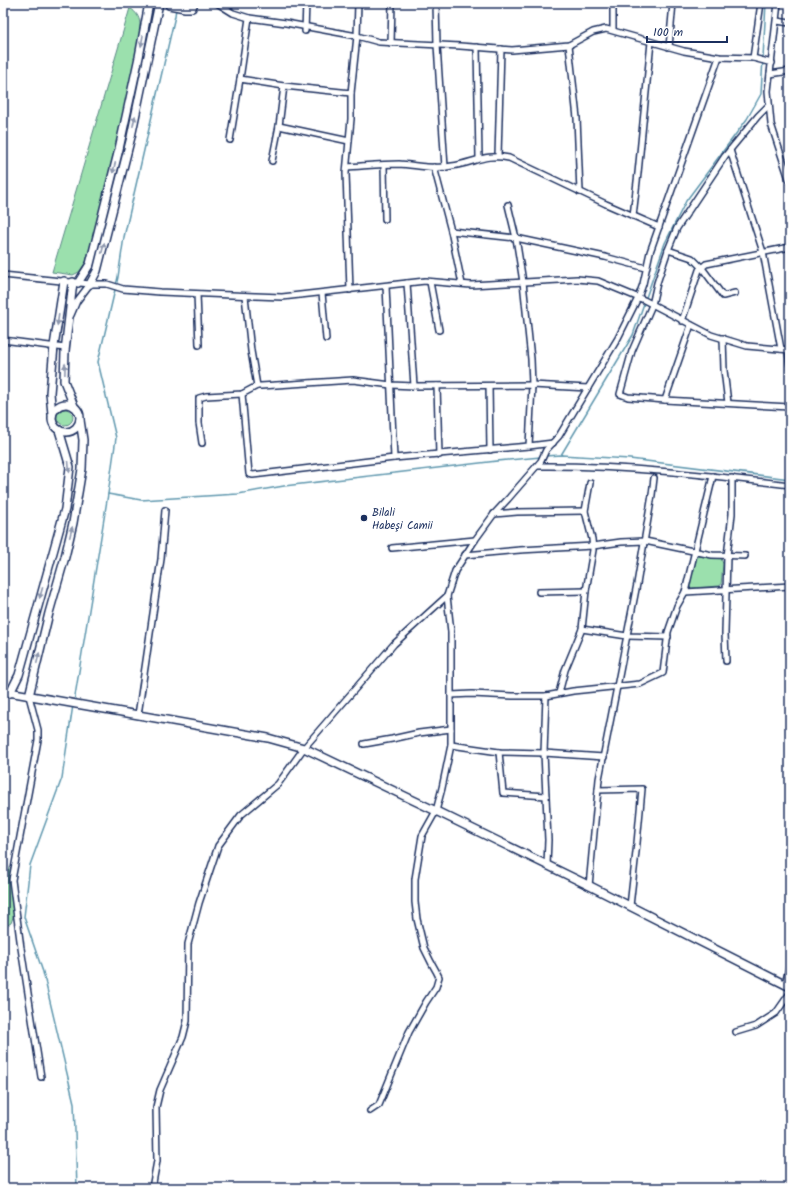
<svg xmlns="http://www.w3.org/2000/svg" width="793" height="1191" font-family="Kalam,sans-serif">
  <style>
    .green { fill: #9be0ad; stroke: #5b8886 }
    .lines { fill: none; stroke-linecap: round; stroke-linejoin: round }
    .stream { stroke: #5f97ae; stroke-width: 1.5 }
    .street-casing { stroke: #1b2f5e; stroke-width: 8 }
    .secondary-casing { stroke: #1b2f5e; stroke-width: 10 }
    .street { stroke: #fff; stroke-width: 5 }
    .secondary { stroke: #fff; stroke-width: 7 }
    .oneway { fill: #8d97ae }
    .poi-dot { fill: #1b2f5e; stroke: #fff; stroke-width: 1.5 }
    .labels { text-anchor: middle; stroke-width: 3.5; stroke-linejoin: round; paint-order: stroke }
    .poi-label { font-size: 11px; fill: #1b2f5e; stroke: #fff; text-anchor: start }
  </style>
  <rect width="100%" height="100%" fill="#fff"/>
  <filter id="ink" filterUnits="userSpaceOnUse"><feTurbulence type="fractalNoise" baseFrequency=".025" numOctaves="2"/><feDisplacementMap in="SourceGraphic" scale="8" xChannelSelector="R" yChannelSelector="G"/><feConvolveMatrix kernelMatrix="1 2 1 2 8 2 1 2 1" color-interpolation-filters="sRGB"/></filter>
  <g filter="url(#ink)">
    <g class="green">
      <path d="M 130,8 C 143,17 140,26 139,40 L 105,196 L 86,262 L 79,272 L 73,275 L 52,272 Z"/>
      <circle cx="65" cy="417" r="8"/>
      <path d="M 696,556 L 721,558 L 723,564 L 721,585 L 719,586 L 691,588 L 689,585 Z"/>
      <path d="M 3,866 L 8,866 L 9,868 L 14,914 L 11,923 L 3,928 Z"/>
    </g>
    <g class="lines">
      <g class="stream">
        <path d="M 561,455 L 633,335 L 665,243 L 686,201 L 747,119 L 761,94 L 766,3"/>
        <path d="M 545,456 L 561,455 L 630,459 L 790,479"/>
        <path d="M 108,494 L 141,500 L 238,494 L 284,486 L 497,461 L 541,457"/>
        <path d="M 74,702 L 108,494 L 116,438 L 98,362 L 118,277 L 124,237 L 175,16 L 176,8"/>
        <path d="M 73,705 L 62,778 L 30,865 L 24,917 L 43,972 L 74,1103 L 77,1188"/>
      </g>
      <g class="street-casing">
        <g id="street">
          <path d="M 217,3 L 233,13 L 249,18 L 240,79"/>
          <path d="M 436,3 L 437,45 L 445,167"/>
          <path d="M 612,3 L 613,8 L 613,30"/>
          <path d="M 778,3 L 768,91 L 771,124 L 790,182"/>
          <path d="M 249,18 L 286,23 L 357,36 L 379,42 L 460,46 L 512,50 L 569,45 L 593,32 L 606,29 L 684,51 L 719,57 L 753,58 L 772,63"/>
          <path d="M 777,21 L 790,23"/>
          <path d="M 305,31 L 306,3"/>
          <path d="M 391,43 L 392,3"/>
          <path d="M 569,45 L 577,118 L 580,192"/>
          <path d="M 477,47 L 479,158"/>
          <path d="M 669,47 L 673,3"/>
          <path d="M 753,58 L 761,3"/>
          <path d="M 770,74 L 790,71"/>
          <path d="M 769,105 L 758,116 L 725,156 L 677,228 L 668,250 L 657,283 L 652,305 L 632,351 L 620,394 L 628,397 L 665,400 L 790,407"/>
          <path d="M 279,126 L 349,141"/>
          <path d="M 230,140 L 240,79 L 284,86 L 351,93"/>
          <path d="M 730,150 L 763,252 L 781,349"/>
          <path d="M 498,156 L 501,49"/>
          <path d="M 272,161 L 279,126 L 284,86"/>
          <path d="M 384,165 L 385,219"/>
          <path d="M 347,167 C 364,166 382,164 399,164 C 416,165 435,170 452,166 C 473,163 486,153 509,158 L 606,204 L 659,227"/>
          <path d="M 434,167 L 451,231 L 462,284"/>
          <path d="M 508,205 L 516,238 L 523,282 L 531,359 L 532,385 L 529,446"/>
          <path d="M 633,216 L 638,173 L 651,42"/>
          <path d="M 451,231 L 516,238 L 605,257 L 646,268"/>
          <path d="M 668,250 L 692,258 L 702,268 L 723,296 L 735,293"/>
          <path d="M 3,275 L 90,284 L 107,284 L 123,289 L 160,292 L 282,297 L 425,281 L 471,285 L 577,279 L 598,281 L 644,300 L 711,335 L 747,346 L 790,350"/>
          <path d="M 430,282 L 439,330"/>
          <path d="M 407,283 L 414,386"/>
          <path d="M 350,290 L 346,173 L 351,119 L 351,93 L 357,36 L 358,3"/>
          <path d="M 322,293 L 326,339"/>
          <path d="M 197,294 L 199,345"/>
          <path d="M 245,296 L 251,351 L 257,386"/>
          <path d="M 71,315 L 77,301 L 90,284"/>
          <path d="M 682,321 L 699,270 L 706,264 L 790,247"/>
          <path d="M 723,338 L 724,370 L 728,403"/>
          <path d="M 3,340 L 65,348"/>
          <path d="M 788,350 L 790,367"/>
          <path d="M 437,386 L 439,455"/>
          <path d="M 489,386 L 490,450"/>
          <path d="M 242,394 L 249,474 L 253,475 L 394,458 L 386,286"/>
          <path d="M 665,400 L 691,325"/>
          <path d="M 202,443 L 199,423 L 199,398 L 206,396 L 242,394 L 257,386 L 261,386 L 353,380 L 391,385 L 414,386 L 532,385 L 588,388"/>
          <path d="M 394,458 L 529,446 L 553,443"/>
          <path d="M 537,466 C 622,465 706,475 790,485"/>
          <path d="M 494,514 L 517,512 L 585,511"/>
          <path d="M 392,548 L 475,540"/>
          <path d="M 465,555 L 520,550 L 593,546 L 621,542 L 645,541 L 712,555 L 745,556"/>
          <path d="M 539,592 L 586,591"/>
          <path d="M 685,592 L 790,586"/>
          <path d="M 582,629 L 627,636 L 668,637"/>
          <path d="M 726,661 L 725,633 L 727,556 L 732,514 L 732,478"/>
          <path d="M 559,693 L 565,670 L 582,629 L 586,591 L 593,550 L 592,539 L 585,511 L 590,483"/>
          <path d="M 451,695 L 472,694 L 512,696 L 546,696 L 573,691 L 640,684 L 663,673 L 668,632 L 677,606 L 685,592 L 713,476"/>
          <path d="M 29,696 L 38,730 L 38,740 L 12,880 L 21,948 L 41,1077"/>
          <path d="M 546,696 L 544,753 L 548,840 L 547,865"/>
          <path d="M 138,715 L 161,559 L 165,510"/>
          <path d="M 364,744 L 392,739 L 419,733 L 451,729"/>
          <path d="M 451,745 L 499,752 L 544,753 L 604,757"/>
          <path d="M 499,752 L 503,793 L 546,796"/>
          <path d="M 598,790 L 642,789 L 637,843 L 630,906"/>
          <path d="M 589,886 L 599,779 L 637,584 L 652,495 L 654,478"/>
          <path d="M 785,985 L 790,963"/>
          <path d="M 736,1032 L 756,1026 L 776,1013 L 790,993"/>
          <path d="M 370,1111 L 379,1105 L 409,1032 L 426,1002 L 436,987 L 438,980 L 439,977 L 436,971 L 431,962 L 424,948 L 417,919 L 415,902 L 415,879 L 422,836 L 436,811 L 442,788 L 451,745 L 451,632 L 447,596 L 455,571 L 475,540 L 494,514 L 508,499 L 541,461 L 546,450 L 559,436 L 618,338 L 638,298 L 643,284 L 650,252 L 719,57"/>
          <path d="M 152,1188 L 157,1161 L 156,1107 L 160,1090 L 183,1037 L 187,1021 L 188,944 L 199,903 L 218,846 L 241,815 L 278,784 L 304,748 L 394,644 L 447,596"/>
        </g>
      </g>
      <g class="secondary-casing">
        <g id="secondary">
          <path d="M 169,5 L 185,8 L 192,8 L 194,3"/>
          <path d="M 73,282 L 65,351 L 64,381 L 74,406"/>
          <path d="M 78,283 L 90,264 L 119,149 L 139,57 L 149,3"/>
          <path d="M 90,284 L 97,271 L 131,137 L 159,3"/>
          <circle cx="66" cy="418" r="14"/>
          <path d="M 52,414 L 50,393 L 54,346 L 64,281"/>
          <path d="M 3,691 L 268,738 L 304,748 L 436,811 L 592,887 L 790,987"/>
          <path d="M 10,693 L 19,675 L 65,509 L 70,467 L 59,430"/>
          <path d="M 29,696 L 49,613 L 65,557 L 73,523 L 82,469 L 83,440 L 80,420"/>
        </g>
      </g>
      <use href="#street" class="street"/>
      <use href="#secondary" class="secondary"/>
    </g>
    <defs><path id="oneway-solid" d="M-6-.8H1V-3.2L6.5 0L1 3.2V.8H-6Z"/></defs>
    <g class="oneway">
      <use href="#oneway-solid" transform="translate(142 41) rotate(100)"/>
      <use href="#oneway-solid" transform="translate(134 121) rotate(-78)"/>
      <use href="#oneway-solid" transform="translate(114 168) rotate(104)"/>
      <use href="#oneway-solid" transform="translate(103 248) rotate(-76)"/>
      <use href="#oneway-solid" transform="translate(58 320) rotate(98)"/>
      <use href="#oneway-solid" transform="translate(65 369) rotate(-89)"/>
      <use href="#oneway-solid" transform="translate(69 467) rotate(85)"/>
      <use href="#oneway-solid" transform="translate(71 532) rotate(-76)"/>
      <use href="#oneway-solid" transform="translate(41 593) rotate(106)"/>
      <use href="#oneway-solid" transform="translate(38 658) rotate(-77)"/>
    </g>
  </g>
  <circle class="poi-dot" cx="364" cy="518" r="4"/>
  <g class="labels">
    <g class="poi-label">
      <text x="372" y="516">Bilali<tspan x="372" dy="13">Habeşi Camii</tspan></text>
    </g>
  </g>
  <rect width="793" height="1191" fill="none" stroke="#fff" stroke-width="16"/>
  <rect x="8" y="8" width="777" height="1175" fill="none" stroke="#1b2f5e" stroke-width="1.5" filter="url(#ink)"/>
  <path d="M647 36v6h80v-6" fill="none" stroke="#1b2f5e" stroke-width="2"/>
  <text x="653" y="36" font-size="12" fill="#1b2f5e" stroke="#ffffff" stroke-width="3" paint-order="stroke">100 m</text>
</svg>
